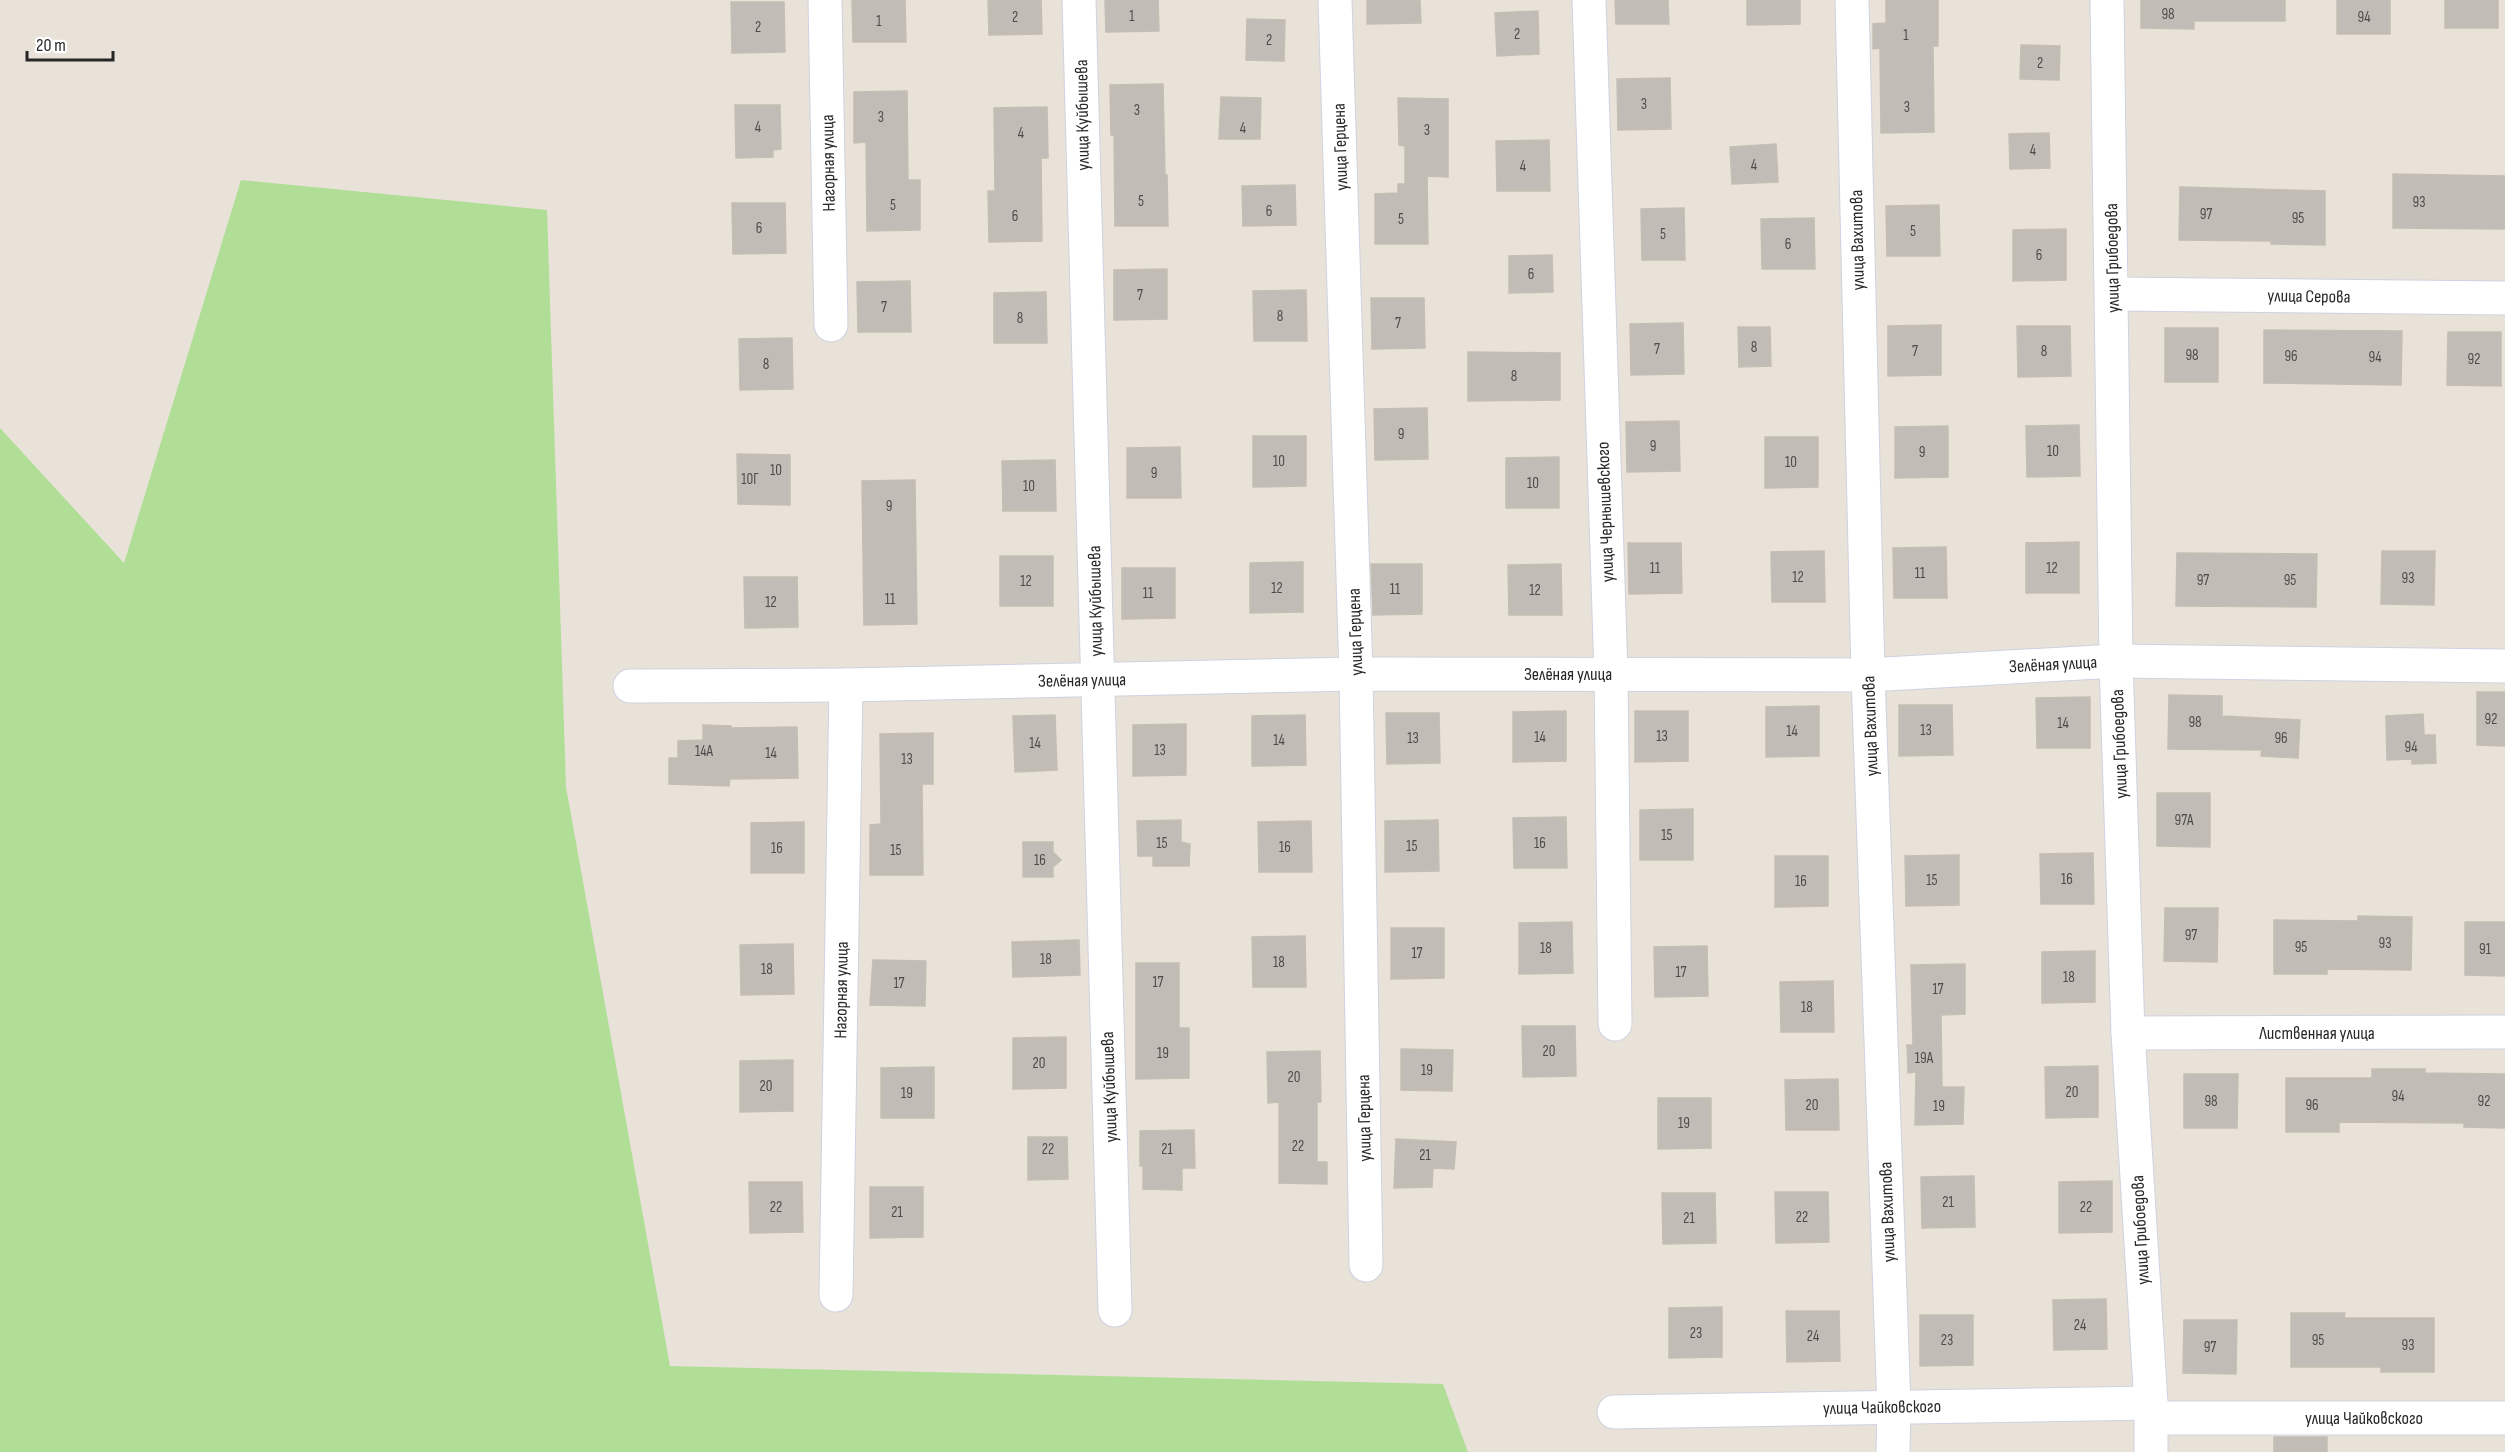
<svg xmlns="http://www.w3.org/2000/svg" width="2505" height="1452" font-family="'Sofia Sans Condensed',sans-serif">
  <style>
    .green { fill: #b1de97 }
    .building { fill: #c1bcb6; stroke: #c4beb3; stroke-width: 1.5 }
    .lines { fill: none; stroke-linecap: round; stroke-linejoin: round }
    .minor-casing { stroke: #ced2e0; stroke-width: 35 }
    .minor { stroke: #fff; stroke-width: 33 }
    .labels { text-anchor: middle; stroke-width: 6; stroke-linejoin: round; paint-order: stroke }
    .number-label { font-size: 15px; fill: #4e4c4b }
    .street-label { font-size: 18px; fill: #272727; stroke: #fff }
  </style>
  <rect width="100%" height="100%" fill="#e9e2d9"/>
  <path class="green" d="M 241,180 L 547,210 L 566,787 L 670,1366 L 1443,1384 L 1468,1452 L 0,1452 L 0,428 L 124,563 Z"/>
  <g class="building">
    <path d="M 852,0 L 905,0 L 906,42 L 853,42 Z"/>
    <path d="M 988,0 L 1041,0 L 1042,34 L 989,35 Z"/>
    <path d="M 1105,0 L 1158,0 L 1159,31 L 1106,32 Z"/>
    <path d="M 1367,0 L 1420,0 L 1421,23 L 1367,24 Z"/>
    <path d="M 1615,0 L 1668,0 L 1669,24 L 1616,24 Z"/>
    <path d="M 1747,0 L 1800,0 L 1800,24 L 1747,25 Z"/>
    <path d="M 1886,0 L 1938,0 L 1938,46 L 1933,46 L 1934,132 L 1881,133 L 1880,48 L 1873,49 L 1873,24 L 1886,23 Z"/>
    <path d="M 2141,0 L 2285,0 L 2285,21 L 2194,21 L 2194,29 L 2141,28 Z"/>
    <rect x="2337" y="0" width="53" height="34"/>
    <rect x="2445" y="0" width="53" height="28"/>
    <path d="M 731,2 L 784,2 L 785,52 L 732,53 Z"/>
    <path d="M 1538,11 L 1539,54 L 1497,56 L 1495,13 Z"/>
    <path d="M 1247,19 L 1285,20 L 1284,61 L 1246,60 Z"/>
    <path d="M 2021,45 L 2060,46 L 2059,80 L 2020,79 Z"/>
    <path d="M 1670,78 L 1671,129 L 1618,130 L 1617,79 Z"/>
    <path d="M 1163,84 L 1165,175 L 1167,175 L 1168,226 L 1115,226 L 1114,135 L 1111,135 L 1110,85 Z"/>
    <path d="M 907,91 L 908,180 L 920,180 L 920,230 L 867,231 L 866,142 L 854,143 L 854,92 Z"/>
    <path d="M 1221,97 L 1261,98 L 1260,139 L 1219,139 Z"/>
    <path d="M 1398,98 L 1448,99 L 1448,177 L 1427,176 L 1428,244 L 1375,244 L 1375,194 L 1398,193 L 1398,184 L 1405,184 L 1405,146 L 1399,145 Z"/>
    <path d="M 735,105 L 780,105 L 781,149 L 773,150 L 773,157 L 736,158 Z"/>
    <path d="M 1047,107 L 1048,158 L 1041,158 L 1042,241 L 989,242 L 988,191 L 995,191 L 994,108 Z"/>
    <path d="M 2049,133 L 2050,168 L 2010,169 L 2009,134 Z"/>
    <path d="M 1549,140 L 1550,191 L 1497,191 L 1496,141 Z"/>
    <path d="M 1776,144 L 1778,182 L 1732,184 L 1730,147 Z"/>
    <path d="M 2393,174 L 2505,176 L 2505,229 L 2393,228 Z"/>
    <path d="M 1295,185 L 1296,225 L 1243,226 L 1242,186 Z"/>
    <path d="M 2180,187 L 2325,191 L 2325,245 L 2271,244 L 2271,241 L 2179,240 Z"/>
    <path d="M 732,203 L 785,203 L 786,253 L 733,254 Z"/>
    <path d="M 1939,205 L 1940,256 L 1887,256 L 1886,206 Z"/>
    <path d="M 1684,208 L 1685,260 L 1642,260 L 1641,209 Z"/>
    <path d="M 1814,218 L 1815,269 L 1762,269 L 1761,219 Z"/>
    <path d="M 2066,229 L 2066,280 L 2013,281 L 2013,230 Z"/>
    <path d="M 1552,255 L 1553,292 L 1509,293 L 1509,256 Z"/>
    <path d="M 1167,269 L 1167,319 L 1114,320 L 1114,270 Z"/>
    <path d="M 910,281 L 911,332 L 858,332 L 857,282 Z"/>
    <path d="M 1306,290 L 1307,341 L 1254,341 L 1253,291 Z"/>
    <path d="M 1046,292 L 1047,343 L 994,343 L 994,293 Z"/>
    <path d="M 1371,298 L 1424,298 L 1425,348 L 1372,349 Z"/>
    <path d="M 1683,323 L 1684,374 L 1631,375 L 1630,324 Z"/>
    <path d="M 1941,325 L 1941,375 L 1888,376 L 1888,326 Z"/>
    <path d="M 2017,326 L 2070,326 L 2071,376 L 2018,377 Z"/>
    <path d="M 1738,327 L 1770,327 L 1771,366 L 1739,367 Z"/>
    <rect x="2165" y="328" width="53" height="54"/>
    <path d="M 2264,330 L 2402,331 L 2401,385 L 2264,383 Z"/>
    <path d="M 2448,332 L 2501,332 L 2501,386 L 2447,385 Z"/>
    <path d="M 792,338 L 793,389 L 740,390 L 739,339 Z"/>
    <path d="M 1468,352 L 1560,353 L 1560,400 L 1468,401 Z"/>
    <path d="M 1427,408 L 1428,459 L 1375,460 L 1374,409 Z"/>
    <path d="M 1679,421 L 1680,471 L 1627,472 L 1626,422 Z"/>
    <path d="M 2079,425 L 2080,476 L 2027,477 L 2026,426 Z"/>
    <path d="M 1948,426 L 1948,477 L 1895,478 L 1895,427 Z"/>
    <path d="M 1253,436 L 1306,436 L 1306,486 L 1253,487 Z"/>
    <path d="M 1765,437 L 1818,437 L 1818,487 L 1765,488 Z"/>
    <path d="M 1180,447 L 1181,498 L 1127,498 L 1127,448 Z"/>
    <path d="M 737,454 L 790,455 L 790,505 L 738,504 Z"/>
    <path d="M 1559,457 L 1559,508 L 1506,508 L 1506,458 Z"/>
    <path d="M 1055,460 L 1056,511 L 1003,511 L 1002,461 Z"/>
    <path d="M 915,480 L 917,624 L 864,625 L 862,481 Z"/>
    <path d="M 2079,542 L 2079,593 L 2026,593 L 2026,543 Z"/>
    <path d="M 1628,543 L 1681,543 L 1682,593 L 1629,594 Z"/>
    <path d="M 1946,547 L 1947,598 L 1894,598 L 1893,548 Z"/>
    <path d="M 1824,551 L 1825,602 L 1772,602 L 1771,552 Z"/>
    <path d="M 2382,551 L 2435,551 L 2434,605 L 2381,604 Z"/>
    <path d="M 2177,553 L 2317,554 L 2316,607 L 2176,606 Z"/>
    <rect x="1000" y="556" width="53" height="50"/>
    <path d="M 1303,562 L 1303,612 L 1250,613 L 1250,563 Z"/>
    <path d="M 1371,564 L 1422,564 L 1422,614 L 1373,615 Z"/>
    <path d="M 1561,564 L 1562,615 L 1509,615 L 1508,565 Z"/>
    <path d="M 1122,568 L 1175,568 L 1175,618 L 1122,619 Z"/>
    <path d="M 744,577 L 797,577 L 798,627 L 745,628 Z"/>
    <path d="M 2477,692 L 2505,692 L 2505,746 L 2477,745 Z"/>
    <path d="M 2169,695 L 2222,696 L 2222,716 L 2300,720 L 2298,758 L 2261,756 L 2262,750 L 2168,749 Z"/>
    <path d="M 2090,697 L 2090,748 L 2037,748 L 2036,698 Z"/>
    <path d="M 1899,705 L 1952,705 L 1953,755 L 1899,756 Z"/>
    <path d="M 1819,706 L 1819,756 L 1766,757 L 1766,707 Z"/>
    <path d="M 1566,711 L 1566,761 L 1513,762 L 1513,712 Z"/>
    <path d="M 1635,711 L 1688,711 L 1688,761 L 1635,762 Z"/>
    <path d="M 1386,713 L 1439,713 L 1440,763 L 1387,764 Z"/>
    <path d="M 2423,714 L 2424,735 L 2435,735 L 2436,763 L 2412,764 L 2412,759 L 2387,760 L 2386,716 Z"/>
    <path d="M 1055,715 L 1057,770 L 1015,772 L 1013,716 Z"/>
    <path d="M 1305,715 L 1306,765 L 1252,766 L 1252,716 Z"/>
    <path d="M 1186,724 L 1186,775 L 1133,776 L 1133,725 Z"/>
    <path d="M 703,725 L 731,726 L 731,728 L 797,727 L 798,778 L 730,779 L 729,786 L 669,784 L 669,758 L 678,758 L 678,741 L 703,740 Z"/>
    <path d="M 933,733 L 933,784 L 922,784 L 923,875 L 870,875 L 870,825 L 881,824 L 880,734 Z"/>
    <path d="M 2157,793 L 2210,793 L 2210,847 L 2157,846 Z"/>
    <path d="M 1693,809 L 1693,860 L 1640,860 L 1640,810 Z"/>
    <path d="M 1566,817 L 1567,868 L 1514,868 L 1513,818 Z"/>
    <path d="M 1181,820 L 1181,842 L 1190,844 L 1189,866 L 1153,866 L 1153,856 L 1138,856 L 1137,821 Z"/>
    <path d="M 1438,820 L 1439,871 L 1385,872 L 1385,821 Z"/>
    <path d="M 1311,821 L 1312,872 L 1259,872 L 1258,822 Z"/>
    <path d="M 804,822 L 804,873 L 751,873 L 751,823 Z"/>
    <path d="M 1023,842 L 1053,842 L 1053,852 L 1061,860 L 1053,867 L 1053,877 L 1023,877 Z"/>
    <path d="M 2093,853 L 2094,904 L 2041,904 L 2040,854 Z"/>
    <path d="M 1959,855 L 1959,905 L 1906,906 L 1905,856 Z"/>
    <path d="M 1775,856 L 1828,856 L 1828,906 L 1775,907 Z"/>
    <path d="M 2165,908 L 2218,908 L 2217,962 L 2164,961 Z"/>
    <path d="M 2358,916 L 2412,917 L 2411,970 L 2327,969 L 2327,974 L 2274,974 L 2274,920 L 2358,921 Z"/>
    <path d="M 1572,922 L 1573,973 L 1519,974 L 1519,923 Z"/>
    <path d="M 2465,922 L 2505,922 L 2505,976 L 2465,975 Z"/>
    <path d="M 1391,928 L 1444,928 L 1444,978 L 1391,979 Z"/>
    <path d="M 1305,936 L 1306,987 L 1253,987 L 1252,937 Z"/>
    <path d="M 1079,940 L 1080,975 L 1013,977 L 1012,942 Z"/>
    <path d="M 793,944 L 794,994 L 741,995 L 740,945 Z"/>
    <path d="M 1707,946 L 1708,996 L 1655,997 L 1654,947 Z"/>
    <path d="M 2095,951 L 2095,1002 L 2042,1003 L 2042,952 Z"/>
    <path d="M 873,960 L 926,961 L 925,1006 L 870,1005 Z"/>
    <path d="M 1136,963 L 1179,963 L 1179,1028 L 1189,1028 L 1189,1078 L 1136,1079 Z"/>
    <path d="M 1965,964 L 1965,1014 L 1941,1015 L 1942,1087 L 1964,1087 L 1963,1124 L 1915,1125 L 1916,1072 L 1908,1073 L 1907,1045 L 1913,1045 L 1911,965 Z"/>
    <path d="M 1833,981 L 1834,1032 L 1781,1032 L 1780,982 Z"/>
    <path d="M 1522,1026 L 1575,1026 L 1576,1076 L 1523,1077 Z"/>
    <path d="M 1066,1037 L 1066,1088 L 1013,1089 L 1013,1038 Z"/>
    <path d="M 1401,1049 L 1453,1050 L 1452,1091 L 1401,1090 Z"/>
    <path d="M 1320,1051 L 1321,1102 L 1317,1102 L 1317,1162 L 1327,1162 L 1327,1184 L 1279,1183 L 1279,1102 L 1268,1103 L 1267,1052 Z"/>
    <path d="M 793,1060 L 793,1111 L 740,1112 L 740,1061 Z"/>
    <path d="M 2098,1066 L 2098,1117 L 2046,1118 L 2045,1067 Z"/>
    <path d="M 934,1067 L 934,1118 L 881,1118 L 881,1068 Z"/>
    <path d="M 2372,1069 L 2425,1069 L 2425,1073 L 2505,1074 L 2505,1128 L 2464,1127 L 2464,1123 L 2339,1122 L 2339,1132 L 2286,1132 L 2286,1078 L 2372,1078 Z"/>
    <path d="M 2184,1074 L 2238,1074 L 2237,1128 L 2184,1128 Z"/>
    <path d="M 1838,1079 L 1839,1130 L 1786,1130 L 1785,1080 Z"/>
    <path d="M 1658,1098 L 1711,1098 L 1711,1148 L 1658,1149 Z"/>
    <path d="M 1194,1130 L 1195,1168 L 1182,1168 L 1182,1190 L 1143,1189 L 1143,1166 L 1140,1166 L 1140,1131 Z"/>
    <path d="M 1028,1137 L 1067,1137 L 1068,1179 L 1028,1180 Z"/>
    <path d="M 1396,1139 L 1456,1142 L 1454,1169 L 1433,1168 L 1432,1187 L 1394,1188 Z"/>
    <path d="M 1974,1176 L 1975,1227 L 1922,1228 L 1921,1177 Z"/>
    <path d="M 2112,1181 L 2112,1232 L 2059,1233 L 2059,1182 Z"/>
    <path d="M 749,1182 L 802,1182 L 803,1232 L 750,1233 Z"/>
    <path d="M 870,1187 L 923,1187 L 923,1237 L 870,1238 Z"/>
    <path d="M 1775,1192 L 1828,1192 L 1829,1242 L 1776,1243 Z"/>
    <path d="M 1662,1193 L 1715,1193 L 1716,1243 L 1663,1244 Z"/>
    <path d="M 2106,1299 L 2107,1349 L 2054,1350 L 2053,1300 Z"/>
    <path d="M 1722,1307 L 1722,1357 L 1669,1358 L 1669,1308 Z"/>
    <path d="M 1786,1311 L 1839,1311 L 1840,1361 L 1787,1362 Z"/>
    <path d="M 2291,1313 L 2345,1313 L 2344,1318 L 2434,1318 L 2434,1372 L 2381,1372 L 2381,1367 L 2291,1367 Z"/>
    <path d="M 1920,1315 L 1973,1315 L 1973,1365 L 1920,1366 Z"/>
    <path d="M 2184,1320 L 2237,1320 L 2236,1374 L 2183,1373 Z"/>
    <rect x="2274" y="1437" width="53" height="15"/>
  </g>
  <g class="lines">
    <g class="minor-casing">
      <g id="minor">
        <path d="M 825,0 L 831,325"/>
        <path d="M 1079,0 L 1115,1310"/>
        <path d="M 1335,0 L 1356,674 L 1366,1265"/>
        <path d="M 1589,0 L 1611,674 L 1615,1024"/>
        <path d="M 1852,0 L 1868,675 L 1894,1407 L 1893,1452"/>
        <path d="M 2107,0 L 2116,661 L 2128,1033 L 2151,1403 L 2151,1452"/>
        <path d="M 2112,294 L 2505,298"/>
        <path d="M 630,686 L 846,685 L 1356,674 L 1868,675 L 2116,661 L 2505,666"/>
        <path d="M 2128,1033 L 2505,1032"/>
        <path d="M 836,1295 L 846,685"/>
        <path d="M 1614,1412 L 2151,1403"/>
        <path d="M 2151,1418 L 2505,1418"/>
      </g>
    </g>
    <use href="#minor" class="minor"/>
  </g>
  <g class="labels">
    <g class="number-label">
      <text x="2168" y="19">98</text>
      <text x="1132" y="21">1</text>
      <text x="1015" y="22">2</text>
      <text x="2364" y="22">94</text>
      <text x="879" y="26">1</text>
      <text x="758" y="32">2</text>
      <text x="1517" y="39">2</text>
      <text x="1906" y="40">1</text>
      <text x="1269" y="45">2</text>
      <text x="2040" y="68">2</text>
      <text x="1644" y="109">3</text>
      <text x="1907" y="112">3</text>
      <text x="1137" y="115">3</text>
      <text x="881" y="122">3</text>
      <text x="758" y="132">4</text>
      <text x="1243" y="133">4</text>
      <text x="1427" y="135">3</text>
      <text x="1021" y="138">4</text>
      <text x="2033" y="155">4</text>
      <text x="1754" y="170">4</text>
      <text x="1523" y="171">4</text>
      <text x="1141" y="206">5</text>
      <text x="2419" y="207">93</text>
      <text x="893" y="210">5</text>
      <text x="1269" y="216">6</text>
      <text x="2206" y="219">97</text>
      <text x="1015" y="221">6</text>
      <text x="2298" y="223">95</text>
      <text x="1401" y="224">5</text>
      <text x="759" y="233">6</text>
      <text x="1913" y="236">5</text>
      <text x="1663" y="239">5</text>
      <text x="1788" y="249">6</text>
      <text x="2039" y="260">6</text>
      <text x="1531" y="279">6</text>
      <text x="1140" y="300">7</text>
      <text x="884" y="312">7</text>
      <text x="1280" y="321">8</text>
      <text x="1020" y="323">8</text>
      <text x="1398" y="328">7</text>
      <text x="1754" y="352">8</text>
      <text x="1657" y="354">7</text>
      <text x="1915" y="356">7</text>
      <text x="2044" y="356">8</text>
      <text x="2192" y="360">98</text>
      <text x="2291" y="361">96</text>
      <text x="2375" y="362">94</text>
      <text x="2474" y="364">92</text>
      <text x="766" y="369">8</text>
      <text x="1514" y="381">8</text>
      <text x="1401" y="439">9</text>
      <text x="1653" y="451">9</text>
      <text x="2053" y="456">10</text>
      <text x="1922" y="457">9</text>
      <text x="1279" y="466">10</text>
      <text x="1791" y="467">10</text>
      <text x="776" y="475">10</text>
      <text x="1154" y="478">9</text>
      <text x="750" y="484">10Г</text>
      <text x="1533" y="488">10</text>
      <text x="1029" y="491">10</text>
      <text x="889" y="511">9</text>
      <text x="1655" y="573">11</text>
      <text x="2052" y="573">12</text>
      <text x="1920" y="578">11</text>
      <text x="1798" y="582">12</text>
      <text x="2408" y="583">93</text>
      <text x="2203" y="585">97</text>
      <text x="2290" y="585">95</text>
      <text x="1026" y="586">12</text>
      <text x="1277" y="593">12</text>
      <text x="1395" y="594">11</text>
      <text x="1535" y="595">12</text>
      <text x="1148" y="598">11</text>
      <text x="890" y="604">11</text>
      <text x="771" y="607">12</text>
      <text x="2491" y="724">92</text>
      <text x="2195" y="727">98</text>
      <text x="2063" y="728">14</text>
      <text x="1926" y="735">13</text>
      <text x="1792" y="736">14</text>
      <text x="1662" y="741">13</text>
      <text x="1540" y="742">14</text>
      <text x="1413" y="743">13</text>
      <text x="2281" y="743">96</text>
      <text x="1279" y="745">14</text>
      <text x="1035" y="748">14</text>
      <text x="2411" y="752">94</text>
      <text x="1160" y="755">13</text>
      <text x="704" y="756">14А</text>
      <text x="771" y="758">14</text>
      <text x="907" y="764">13</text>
      <text x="2184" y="825">97А</text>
      <text x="1667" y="840">15</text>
      <text x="1162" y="848">15</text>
      <text x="1540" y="848">16</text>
      <text x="1412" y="851">15</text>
      <text x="1285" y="852">16</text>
      <text x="777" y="853">16</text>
      <text x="896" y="855">15</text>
      <text x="1040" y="865">16</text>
      <text x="2067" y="884">16</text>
      <text x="1932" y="885">15</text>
      <text x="1801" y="886">16</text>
      <text x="2191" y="940">97</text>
      <text x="2385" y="948">93</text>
      <text x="2301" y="952">95</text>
      <text x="1546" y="953">18</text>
      <text x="2485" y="954">91</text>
      <text x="1417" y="958">17</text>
      <text x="1046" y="964">18</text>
      <text x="1279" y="967">18</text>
      <text x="767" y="974">18</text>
      <text x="1681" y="977">17</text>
      <text x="2069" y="982">18</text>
      <text x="1158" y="987">17</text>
      <text x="899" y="988">17</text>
      <text x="1938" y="994">17</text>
      <text x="1807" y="1012">18</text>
      <text x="1549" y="1056">20</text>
      <text x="1163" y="1058">19</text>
      <text x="1924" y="1063">19А</text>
      <text x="1039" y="1068">20</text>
      <text x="1427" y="1075">19</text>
      <text x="1294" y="1082">20</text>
      <text x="766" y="1091">20</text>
      <text x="2072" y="1097">20</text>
      <text x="907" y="1098">19</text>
      <text x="2398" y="1101">94</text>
      <text x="2211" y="1106">98</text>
      <text x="2484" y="1106">92</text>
      <text x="1812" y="1110">20</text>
      <text x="2312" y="1110">96</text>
      <text x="1939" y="1111">19</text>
      <text x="1684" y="1128">19</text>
      <text x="1298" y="1151">22</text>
      <text x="1048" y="1154">22</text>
      <text x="1167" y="1154">21</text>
      <text x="1425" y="1160">21</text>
      <text x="1948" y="1207">21</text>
      <text x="776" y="1212">22</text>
      <text x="2086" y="1212">22</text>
      <text x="897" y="1217">21</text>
      <text x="1802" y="1222">22</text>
      <text x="1689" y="1223">21</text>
      <text x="2080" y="1330">24</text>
      <text x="1696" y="1338">23</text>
      <text x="1813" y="1341">24</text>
      <text x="1947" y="1345">23</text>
      <text x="2318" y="1345">95</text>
      <text x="2408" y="1350">93</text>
      <text x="2210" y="1352">97</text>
    </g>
    <g class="street-label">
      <text transform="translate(1082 115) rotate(-91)" y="6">улица Куйбышева</text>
      <text transform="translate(1340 147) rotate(-92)" y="6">улица Герцена</text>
      <text transform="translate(828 163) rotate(-91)" y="6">Нагорная улица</text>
      <text transform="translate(1857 240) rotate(-91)" y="6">улица Вахитова</text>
      <text transform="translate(2112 258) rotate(-91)" y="6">улица Грибоедова</text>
      <text transform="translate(2309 296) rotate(1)" y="6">улица Серова</text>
      <text transform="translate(1605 512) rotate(-92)" y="6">улица Чернышевского</text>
      <text transform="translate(1095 601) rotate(-91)" y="6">улица Куйбышева</text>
      <text transform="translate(1355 632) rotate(-92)" y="6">улица Герцена</text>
      <text transform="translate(2053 664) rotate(-3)" y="6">Зелёная улица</text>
      <text x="1568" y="680">Зелёная улица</text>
      <text transform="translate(1082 680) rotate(-1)" y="6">Зелёная улица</text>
      <text transform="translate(1870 726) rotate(-92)" y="6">улица Вахитова</text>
      <text transform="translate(2119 744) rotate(-92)" y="6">улица Грибоедова</text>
      <text transform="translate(841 990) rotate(-89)" y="6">Нагорная улица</text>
      <text x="2317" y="1039">Лиственная улица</text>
      <text transform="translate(1109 1087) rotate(-92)" y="6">улица Куйбышева</text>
      <text transform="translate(1364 1118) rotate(-91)" y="6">улица Герцена</text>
      <text transform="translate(1887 1212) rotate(-92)" y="6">улица Вахитова</text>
      <text transform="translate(2140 1230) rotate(-93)" y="6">улица Грибоедова</text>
      <text transform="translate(1882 1407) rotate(-1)" y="6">улица Чайковского</text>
      <text x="2364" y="1424">улица Чайковского</text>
    </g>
  </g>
  <path d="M27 51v9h86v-9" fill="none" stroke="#272727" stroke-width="3"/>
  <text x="36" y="51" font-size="18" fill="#272727" stroke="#ffffff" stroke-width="4.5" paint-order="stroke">20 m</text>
</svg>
